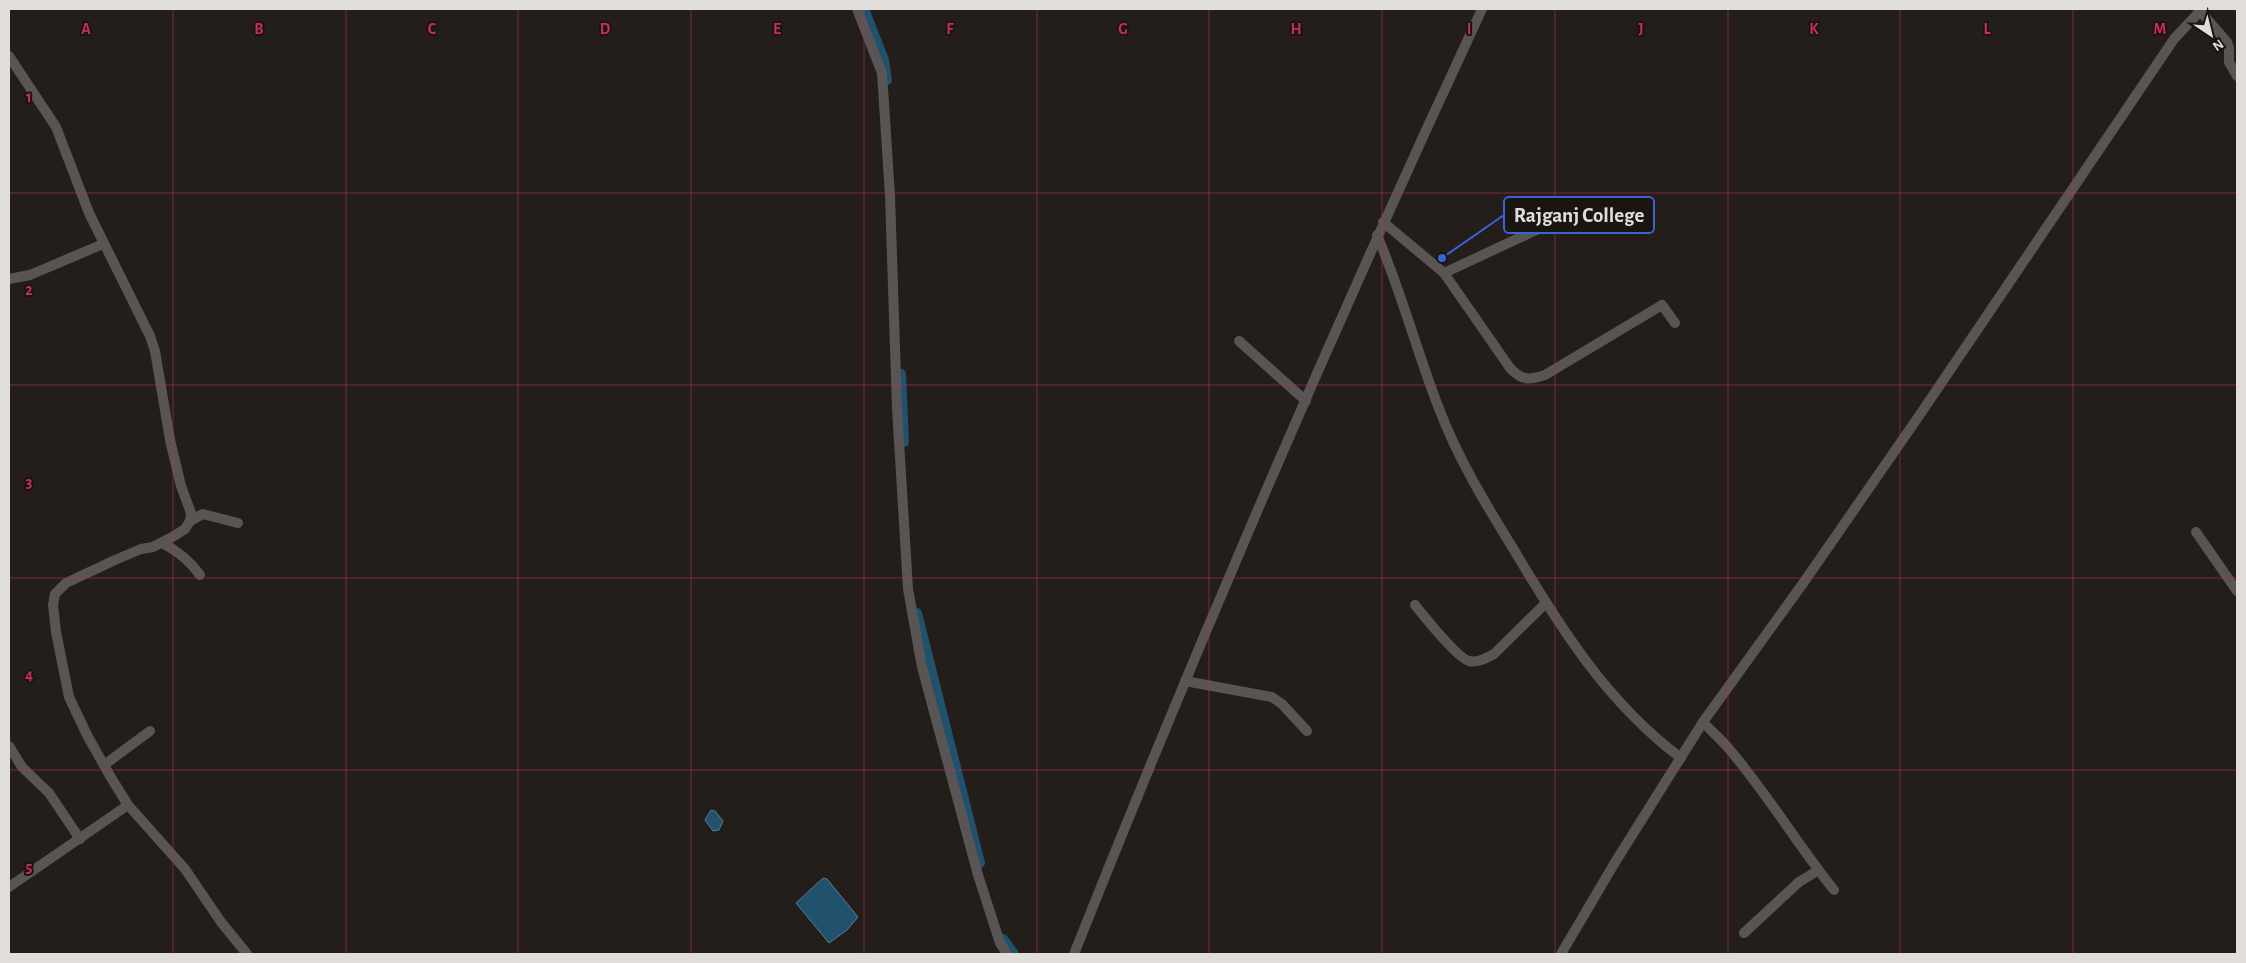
<svg xmlns="http://www.w3.org/2000/svg" width="2246" height="963" font-family="'Alegreya Sans',sans-serif">
  <style>
    .water { fill: #20516d; stroke: #5a7b8e }
    .lines { fill: none; stroke-linecap: round; stroke-linejoin: round }
    .canal { stroke: #20516d; stroke-width: 10 }
    .minor { stroke: #595555; stroke-width: 10 }
    .grid { fill: none; stroke: #c52c68; stroke-width: 1; stroke-opacity: 0.55 }
    .grid-label { font-size: 16px; text-anchor: middle; font-weight: bold; fill: #c52c68; stroke: #1b1512; stroke-width: 4; stroke-linejoin: round; paint-order: stroke }
    .leader { fill: none; stroke: #3a63d8; stroke-width: 2 }
    .callout-dot { fill: #3a63d8; stroke: #1b1512; stroke-width: 2 }
    .callout { fill: #1b1512; stroke: #3a63d8; stroke-width: 2 }
    .callout-label { font-size: 21px; text-anchor: middle; font-weight: bold; fill: #e1dddb }
  </style>
  <rect width="100%" height="100%" fill="#241e1b"/>
  <g class="water">
    <path d="M 711,810 L 715,811 L 723,821 L 719,830 L 713,831 L 705,820 Z"/>
    <path d="M 823,878 L 827,879 L 858,917 L 847,930 L 829,943 L 796,903 Z"/>
  </g>
  <g class="lines">
    <g class="canal">
      <path d="M 864,9 L 884,60 L 887,80"/>
      <path d="M 901,374 L 904,442"/>
      <path d="M 917,613 L 980,863"/>
      <path d="M 1003,939 L 1014,954"/>
    </g>
    <g class="minor">
      <path d="M 857,9 L 882,73 L 890,196 L 897,408 L 908,589 L 922,667 L 978,875 L 1000,943 L 1007,954"/>
      <path d="M 2200,11 L 2227,42 L 2229,48 L 2229,62 L 2237,76"/>
      <path d="M 9,56 L 56,127 L 89,213 L 150,336 L 155,351 L 170,440 L 181,486 L 191,513 L 190,521 L 185,529 L 174,536 L 153,547 L 141,549 L 115,560 L 66,583 L 55,594 L 53,605 L 56,632 L 69,697 L 87,735 L 110,776 L 128,805 L 185,869 L 221,922 L 247,954"/>
      <path d="M 1383,222 L 1444,273 L 1592,204 L 1608,226"/>
      <path d="M 1377,235 C 1401,291 1416,349 1438,406 C 1457,457 1485,503 1514,550 C 1561,628 1606,702 1681,758"/>
      <path d="M 1444,273 L 1510,368 C 1522,381 1530,380 1545,375 L 1662,305 L 1675,323"/>
      <path d="M 9,279 L 30,275 L 103,244"/>
      <path d="M 1239,341 L 1306,401"/>
      <path d="M 190,521 L 203,514 L 238,523"/>
      <path d="M 2196,532 L 2237,591"/>
      <path d="M 162,543 C 178,551 190,561 200,575"/>
      <path d="M 1415,605 C 1424,616 1457,658 1469,661 C 1478,663 1486,658 1494,654 L 1546,603"/>
      <path d="M 1185,681 L 1272,697 L 1282,704 L 1307,731"/>
      <path d="M 1703,722 C 1712,732 1722,740 1730,750 C 1768,795 1798,845 1834,890"/>
      <path d="M 9,746 L 22,767 L 49,793 L 80,839"/>
      <path d="M 104,765 L 150,731"/>
      <path d="M 9,887 L 128,805"/>
      <path d="M 1744,933 L 1799,882 L 1817,871"/>
      <path d="M 1074,954 C 1201,635 1337,320 1482,9"/>
      <path d="M 1561,954 L 1614,864 L 1703,722 L 1804,582 L 1921,413 L 2174,39 L 2202,9"/>
    </g>
  </g>
  <path class="grid" d="M 173,9 L 173,954M 346,9 L 346,954M 518,9 L 518,954M 691,9 L 691,954M 864,9 L 864,954M 1037,9 L 1037,954M 1209,9 L 1209,954M 1382,9 L 1382,954M 1555,9 L 1555,954M 1728,9 L 1728,954M 1900,9 L 1900,954M 2073,9 L 2073,954M 9,193 L 2237,193M 9,385 L 2237,385M 9,578 L 2237,578M 9,770 L 2237,770"/>
  <g class="grid-label">
    <text x="86" y="34">A</text>
    <text x="259" y="34">B</text>
    <text x="432" y="34">C</text>
    <text x="605" y="34">D</text>
    <text x="777" y="34">E</text>
    <text x="950" y="34">F</text>
    <text x="1123" y="34">G</text>
    <text x="1296" y="34">H</text>
    <text x="1469" y="34">I</text>
    <text x="1641" y="34">J</text>
    <text x="1814" y="34">K</text>
    <text x="1987" y="34">L</text>
    <text x="2160" y="34">M</text>
    <text x="29" y="102">1</text>
    <text x="29" y="295">2</text>
    <text x="29" y="487">3</text>
    <text x="29" y="680">4</text>
    <text x="29" y="872">5</text>
  </g>
  <path class="leader" d="M1442 258L1504 215"/>
  <circle class="callout-dot" cx="1442" cy="258" r="5"/>
  <rect class="callout" x="1504" y="197" width="150" height="36" rx="5"/>
  <g class="callout-label">
    <text x="1579" y="222">Rajganj College</text>
  </g>
  <rect width="2246" height="963" fill="none" stroke="#e1dddb" stroke-width="20"/>
  <g transform="translate(2211 35) rotate(145)" stroke="#1b1512" stroke-width="4" paint-order="stroke">
  <path d="M0-4L9 19L0 12L-9 19Z" fill="#e1dddb"/>
  <text y="-8" font-size="14" font-weight="bold" text-anchor="middle" fill="#e1dddb">N</text>
  </g>
</svg>
